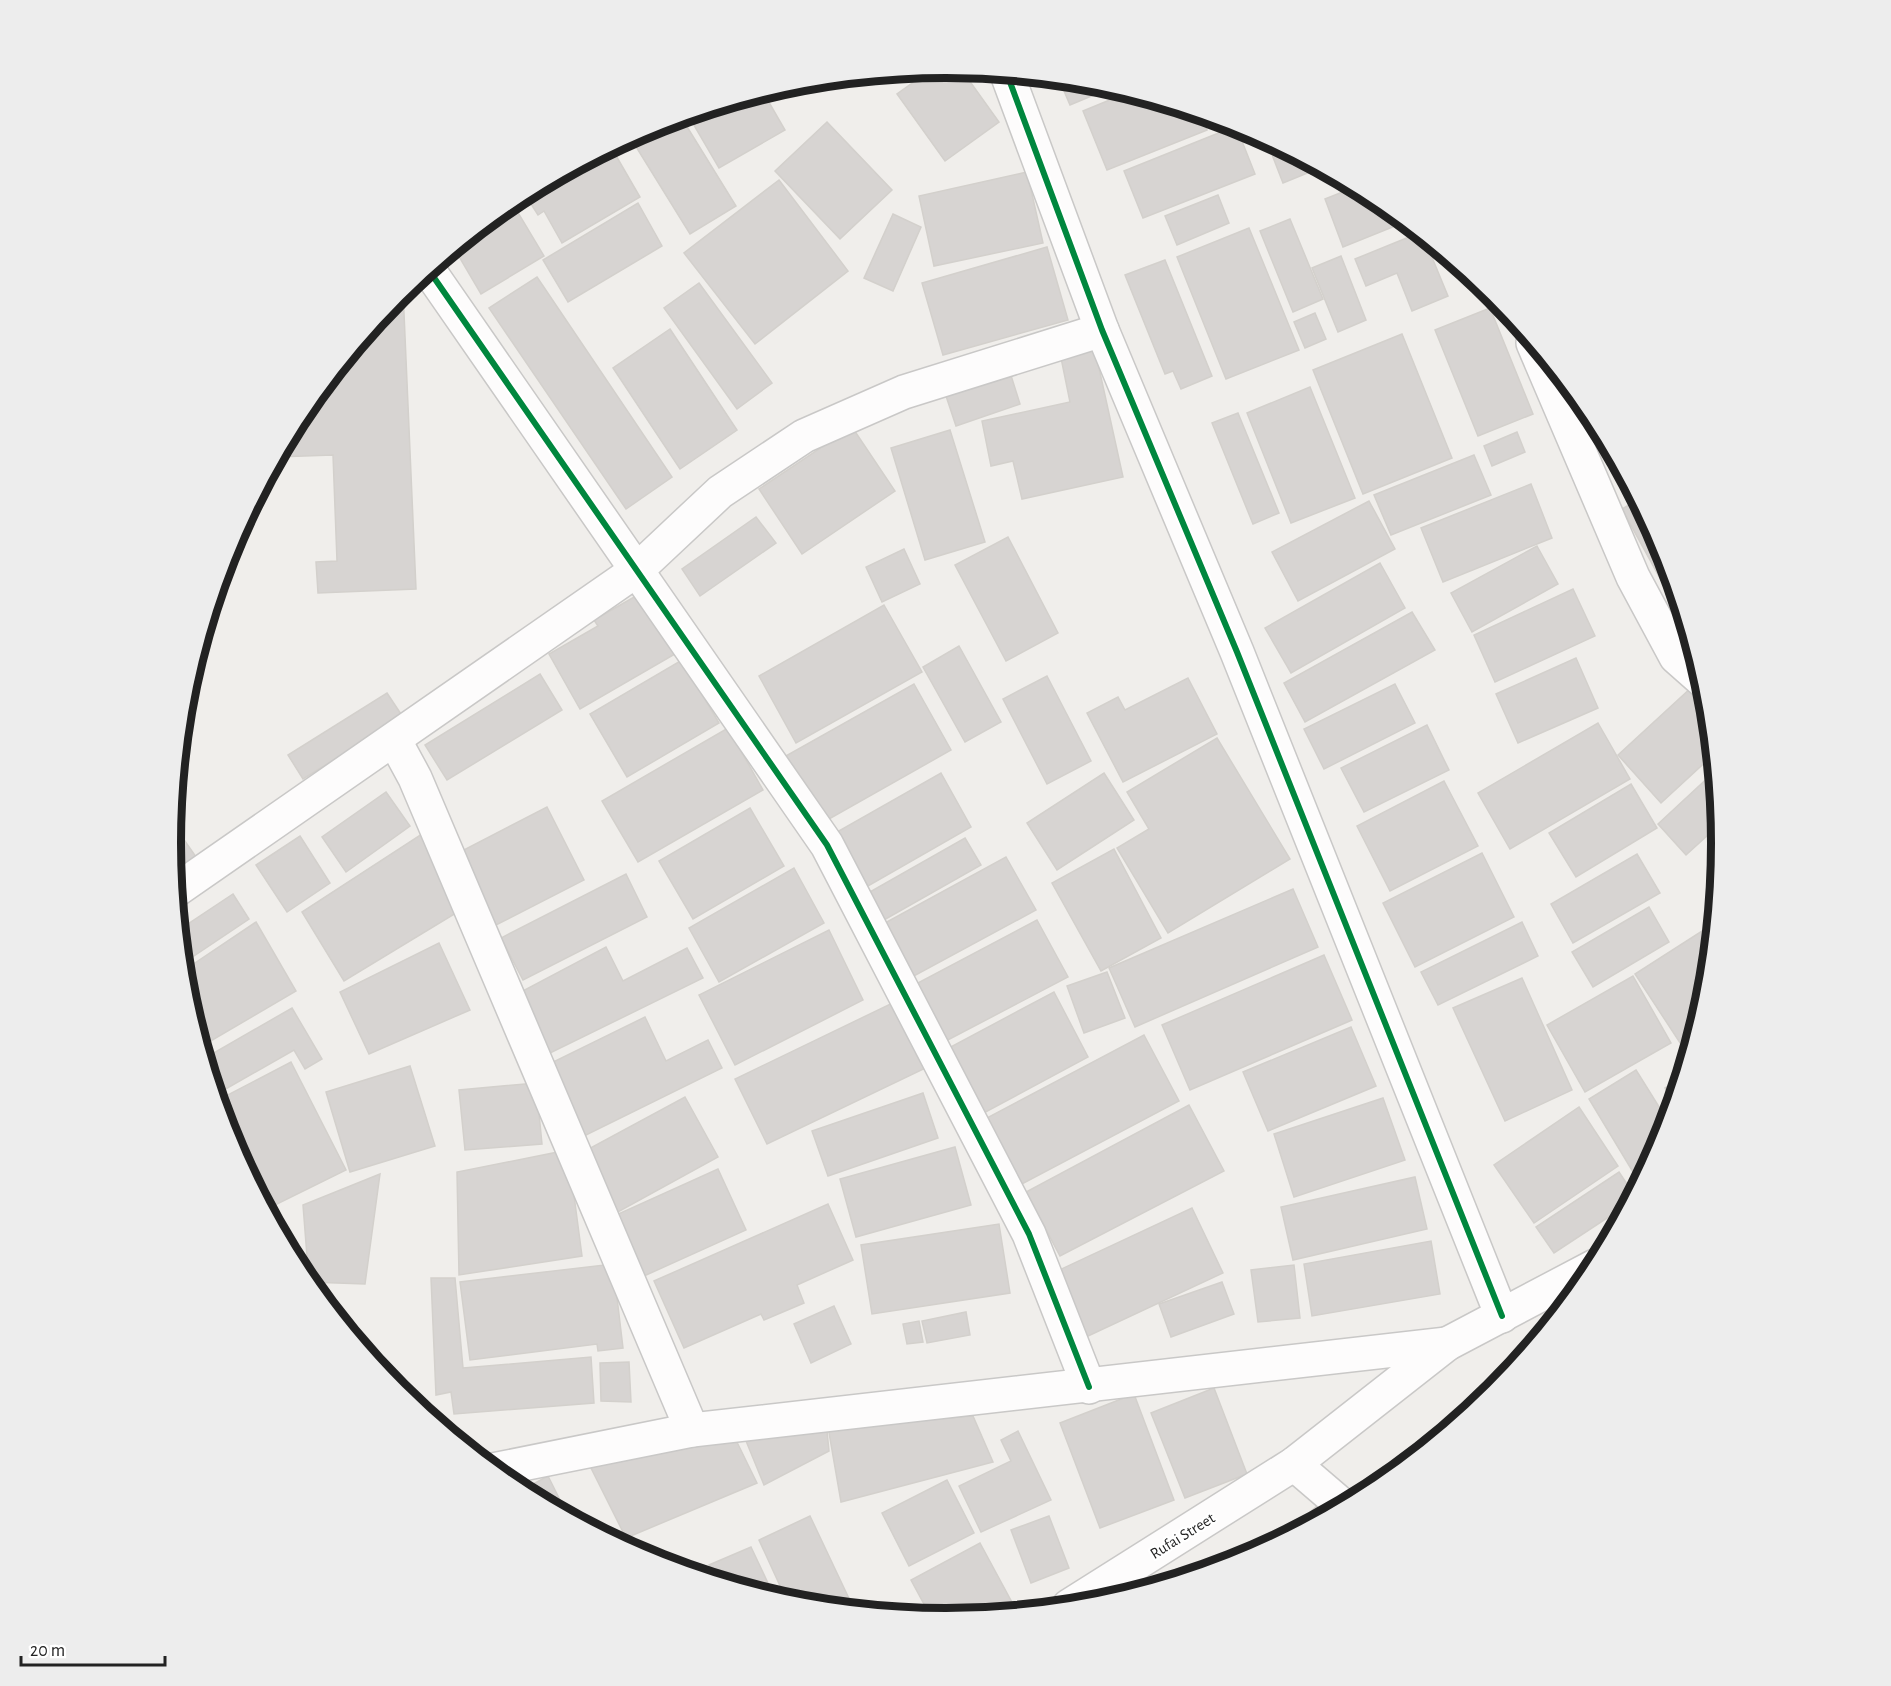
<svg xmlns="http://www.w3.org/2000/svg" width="1891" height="1686" font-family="'Alegreya Sans',sans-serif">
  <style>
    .building { fill: #d7d4d2; stroke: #d3d0cc; stroke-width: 1.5 }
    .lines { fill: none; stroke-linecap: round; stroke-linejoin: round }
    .minor-casing { stroke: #c9c8c7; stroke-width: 36 }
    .minor { stroke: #fdfcfc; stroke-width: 33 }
    .cycleway-casing { stroke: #fff; stroke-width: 10 }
    .cycleway { stroke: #00873e; stroke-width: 6 }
    .labels { text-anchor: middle; stroke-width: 4.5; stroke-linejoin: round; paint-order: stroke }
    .street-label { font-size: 16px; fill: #222; stroke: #fff }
    .rim { fill: none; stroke: #222; stroke-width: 8 }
  </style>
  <rect width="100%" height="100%" fill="#f0eeeb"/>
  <g class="building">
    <path d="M 946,68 L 961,69 L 999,122 L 945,161 L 897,94 L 932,69 Z"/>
    <path d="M 1059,79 L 1097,82 L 1113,87 L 1070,105 Z"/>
    <path d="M 763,92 L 785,130 L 719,168 L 688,115 Z"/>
    <path d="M 1129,92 L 1201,114 L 1207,130 L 1107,170 L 1083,111 Z"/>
    <path d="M 681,117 L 736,206 L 690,234 L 630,137 L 649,126 Z"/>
    <path d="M 827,122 L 892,190 L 840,239 L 775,171 Z"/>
    <path d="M 1236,126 L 1255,174 L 1143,218 L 1124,171 Z"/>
    <path d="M 1266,139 L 1320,168 L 1283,183 Z"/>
    <path d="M 611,147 L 640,197 L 562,243 L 544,211 L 538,215 L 524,193 Z"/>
    <path d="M 1027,172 L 1043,243 L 934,266 L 919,196 Z"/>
    <path d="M 779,180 L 848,271 L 755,344 L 684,253 Z"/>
    <path d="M 1355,187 L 1377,198 L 1405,222 L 1343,247 L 1325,199 Z"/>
    <path d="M 1218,195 L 1229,223 L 1177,245 L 1165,216 Z"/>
    <path d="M 511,201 L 544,256 L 481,294 L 454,248 Z"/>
    <path d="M 638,203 L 662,246 L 568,302 L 543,260 Z"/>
    <path d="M 893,214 L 921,227 L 893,291 L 864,278 Z"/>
    <path d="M 1290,219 L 1323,299 L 1293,312 L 1260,231 Z"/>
    <path d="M 1249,228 L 1299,350 L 1226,379 L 1177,257 Z"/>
    <path d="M 1419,233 L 1424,238 L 1448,296 L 1412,311 L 1397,273 L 1366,286 L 1355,259 Z"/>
    <path d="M 1047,247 L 1068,320 L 943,355 L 922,283 Z"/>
    <path d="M 1341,256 L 1366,320 L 1338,332 L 1312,268 Z"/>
    <path d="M 1165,260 L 1212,376 L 1181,389 L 1173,371 L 1165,374 L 1125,275 Z"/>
    <path d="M 537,277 L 672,477 L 626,509 L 489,308 Z"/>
    <path d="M 699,283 L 772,383 L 737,409 L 664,308 Z"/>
    <path d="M 403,290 L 416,589 L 318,593 L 316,562 L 337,561 L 333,455 L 277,457 L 301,412 L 316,394 L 333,393 L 332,374 Z"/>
    <path d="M 1490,308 L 1533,414 L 1478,436 L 1435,330 Z"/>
    <path d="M 1315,313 L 1326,339 L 1305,348 L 1294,322 Z"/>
    <path d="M 670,329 L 737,430 L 680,469 L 613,368 Z"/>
    <path d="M 1402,334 L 1452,458 L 1363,494 L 1313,370 Z"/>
    <path d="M 1093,341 L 1123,477 L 1022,499 L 1013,461 L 991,466 L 982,421 L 1070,402 L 1059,348 Z"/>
    <path d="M 1009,369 L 1020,404 L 956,426 L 944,390 Z"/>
    <path d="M 1310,387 L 1355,498 L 1291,523 L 1247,413 Z"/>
    <path d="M 1581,401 L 1598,426 L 1577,435 L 1565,408 Z"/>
    <path d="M 1238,413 L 1279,513 L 1253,524 L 1212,423 Z"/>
    <path d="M 852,427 L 895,491 L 802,554 L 759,489 Z"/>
    <path d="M 950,430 L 985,542 L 925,560 L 891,448 Z"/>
    <path d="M 1517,432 L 1525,452 L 1492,466 L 1484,446 Z"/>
    <path d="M 1603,436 L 1631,489 L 1626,491 Z"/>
    <path d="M 1474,455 L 1491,495 L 1391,535 L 1374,495 Z"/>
    <path d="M 1531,484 L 1552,538 L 1443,582 L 1421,528 Z"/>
    <path d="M 1637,500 L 1662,547 L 1678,599 L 1673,602 L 1622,509 Z"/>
    <path d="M 1369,501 L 1395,549 L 1298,601 L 1272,552 Z"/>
    <path d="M 756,517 L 776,543 L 700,596 L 682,569 Z"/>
    <path d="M 1008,537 L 1058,633 L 1006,661 L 955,565 Z"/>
    <path d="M 1537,546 L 1558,584 L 1472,632 L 1451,593 Z"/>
    <path d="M 904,549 L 920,584 L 882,602 L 866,567 Z"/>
    <path d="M 1380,563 L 1405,608 L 1291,673 L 1265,628 Z"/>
    <path d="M 1573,589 L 1595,636 L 1495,682 L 1474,635 Z"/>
    <path d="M 641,593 L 675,654 L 580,709 L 549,654 L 598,626 L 594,620 Z"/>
    <path d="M 884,605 L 922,672 L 796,743 L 759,676 Z"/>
    <path d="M 1412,612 L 1435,650 L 1305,722 L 1284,683 Z"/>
    <path d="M 959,646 L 1001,722 L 965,742 L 923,667 Z"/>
    <path d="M 1576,658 L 1598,708 L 1518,743 L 1496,694 Z"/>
    <path d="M 682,660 L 719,723 L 627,777 L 590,714 Z"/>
    <path d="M 540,674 L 562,710 L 447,780 L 425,745 Z"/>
    <path d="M 1047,676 L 1091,761 L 1047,784 L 1003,699 Z"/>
    <path d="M 1188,678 L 1217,734 L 1123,782 L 1087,713 L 1118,697 L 1125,710 Z"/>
    <path d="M 914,684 L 951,750 L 822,823 L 784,757 Z"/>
    <path d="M 1395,684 L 1415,723 L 1324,769 L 1304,729 Z"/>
    <path d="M 1693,686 L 1707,701 L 1712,756 L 1661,803 L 1618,755 Z"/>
    <path d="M 387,693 L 403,717 L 303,779 L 288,755 Z"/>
    <path d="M 1598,723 L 1630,779 L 1510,849 L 1478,793 Z"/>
    <path d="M 1427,725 L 1449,770 L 1364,812 L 1341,768 Z"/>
    <path d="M 728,728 L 763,790 L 638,862 L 602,801 Z"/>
    <path d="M 1217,738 L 1290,859 L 1168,933 L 1117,848 L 1149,829 L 1127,792 Z"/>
    <path d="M 1714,772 L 1719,825 L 1686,855 L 1658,824 Z"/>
    <path d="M 941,773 L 971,827 L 868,886 L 837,832 Z"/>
    <path d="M 1104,773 L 1134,820 L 1057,870 L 1027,823 Z"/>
    <path d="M 1444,781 L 1478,846 L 1390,891 L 1357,826 Z"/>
    <path d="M 1631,784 L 1657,828 L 1576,877 L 1549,833 Z"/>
    <path d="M 386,792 L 410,826 L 346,872 L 322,837 Z"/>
    <path d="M 547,807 L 584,880 L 494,926 L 456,854 Z"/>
    <path d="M 750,808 L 784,866 L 693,919 L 659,861 Z"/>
    <path d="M 428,830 L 466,907 L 344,981 L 302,912 Z"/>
    <path d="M 180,834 L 201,864 L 174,883 L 170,840 Z"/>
    <path d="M 300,836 L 330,883 L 287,912 L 256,865 Z"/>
    <path d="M 965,838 L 981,865 L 884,920 L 868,893 Z"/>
    <path d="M 1114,849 L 1161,938 L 1101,971 L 1052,883 Z"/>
    <path d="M 1482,853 L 1514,917 L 1415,967 L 1383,903 Z"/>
    <path d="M 1637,854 L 1660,893 L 1573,943 L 1551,904 Z"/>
    <path d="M 1006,857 L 1036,910 L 912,977 L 883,924 Z"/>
    <path d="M 794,868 L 824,923 L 719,982 L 689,928 Z"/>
    <path d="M 626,874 L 647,917 L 523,980 L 501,938 Z"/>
    <path d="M 1293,889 L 1318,947 L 1135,1027 L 1109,968 Z"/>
    <path d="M 233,894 L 249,919 L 182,964 L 179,930 Z"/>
    <path d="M 1649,907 L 1669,942 L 1593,987 L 1572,952 Z"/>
    <path d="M 1037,920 L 1068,977 L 944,1042 L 914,985 Z"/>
    <path d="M 256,922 L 296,991 L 209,1042 L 191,1013 L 183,971 Z"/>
    <path d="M 1522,922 L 1538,956 L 1438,1005 L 1421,972 Z"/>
    <path d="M 829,930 L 863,1000 L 735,1065 L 699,995 Z"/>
    <path d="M 1702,931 L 1711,945 L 1706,995 L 1688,1055 L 1635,974 Z"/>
    <path d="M 439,943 L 470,1010 L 369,1054 L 340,992 Z"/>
    <path d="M 606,947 L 623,981 L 687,948 L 703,978 L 548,1054 L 517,994 Z"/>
    <path d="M 1324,955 L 1352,1020 L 1190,1090 L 1162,1025 Z"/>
    <path d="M 1107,972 L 1125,1018 L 1084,1033 L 1067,986 Z"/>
    <path d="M 1633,976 L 1671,1043 L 1585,1092 L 1547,1025 Z"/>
    <path d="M 1522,978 L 1572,1090 L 1505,1121 L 1453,1008 Z"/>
    <path d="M 1054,992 L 1088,1057 L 980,1115 L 945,1050 Z"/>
    <path d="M 903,998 L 934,1064 L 767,1144 L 735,1079 Z"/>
    <path d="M 292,1008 L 322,1059 L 305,1069 L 294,1050 L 224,1090 L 205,1058 Z"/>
    <path d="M 645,1017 L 666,1061 L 708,1040 L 722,1068 L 584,1136 L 549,1064 Z"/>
    <path d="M 1351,1027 L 1376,1086 L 1268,1131 L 1243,1072 Z"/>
    <path d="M 1144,1035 L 1179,1101 L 1020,1185 L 985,1119 Z"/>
    <path d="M 291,1062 L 346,1170 L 275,1205 L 220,1099 Z"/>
    <path d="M 410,1066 L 435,1146 L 350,1172 L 326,1092 Z"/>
    <path d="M 1636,1070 L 1668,1121 L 1662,1140 L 1639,1182 L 1589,1099 Z"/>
    <path d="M 1681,1078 L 1673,1102 L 1665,1088 Z"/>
    <path d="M 536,1083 L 542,1144 L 465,1150 L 459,1090 Z"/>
    <path d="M 923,1093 L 938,1138 L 828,1176 L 812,1131 Z"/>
    <path d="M 685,1097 L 718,1157 L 616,1213 L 583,1152 Z"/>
    <path d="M 1383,1098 L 1405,1160 L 1294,1197 L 1274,1134 Z"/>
    <path d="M 1189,1105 L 1224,1171 L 1060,1256 L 1026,1192 Z"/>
    <path d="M 1579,1107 L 1618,1166 L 1534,1223 L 1494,1165 Z"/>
    <path d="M 955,1147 L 971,1205 L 856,1237 L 840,1179 Z"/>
    <path d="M 568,1150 L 582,1256 L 459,1275 L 457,1172 Z"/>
    <path d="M 718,1169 L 746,1230 L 644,1276 L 616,1215 Z"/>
    <path d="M 1619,1172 L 1633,1193 L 1627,1205 L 1554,1253 L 1536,1227 Z"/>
    <path d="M 380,1174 L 365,1284 L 309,1282 L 303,1205 Z"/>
    <path d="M 1415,1177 L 1427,1229 L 1293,1260 L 1281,1207 Z"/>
    <path d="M 828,1204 L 853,1260 L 797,1285 L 804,1303 L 764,1320 L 761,1314 L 684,1348 L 654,1281 Z"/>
    <path d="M 1192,1208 L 1223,1273 L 1086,1337 L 1055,1272 Z"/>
    <path d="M 999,1224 L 1010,1293 L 872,1314 L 861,1245 Z"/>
    <path d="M 1431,1241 L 1440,1294 L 1312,1316 L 1304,1264 Z"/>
    <path d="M 613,1264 L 623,1348 L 598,1351 L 597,1344 L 470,1360 L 460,1282 Z"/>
    <path d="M 1294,1265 L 1300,1318 L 1258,1322 L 1251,1270 Z"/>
    <path d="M 431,1278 L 455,1278 L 463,1368 L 591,1357 L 594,1403 L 454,1414 L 451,1392 L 436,1395 Z"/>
    <path d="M 1222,1282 L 1234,1314 L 1171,1337 L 1159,1304 Z"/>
    <path d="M 834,1306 L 851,1344 L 811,1363 L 794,1324 Z"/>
    <path d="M 966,1312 L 970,1335 L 927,1343 L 922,1321 Z"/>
    <path d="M 919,1321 L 923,1342 L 907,1344 L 903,1324 Z"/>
    <path d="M 629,1362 L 631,1402 L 601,1401 L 600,1363 Z"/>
    <path d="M 1214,1388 L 1247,1474 L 1185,1498 L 1151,1413 Z"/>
    <path d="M 1134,1394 L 1174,1500 L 1100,1528 L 1060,1423 Z"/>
    <path d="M 973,1416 L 993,1462 L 841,1502 L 828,1427 Z"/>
    <path d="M 827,1431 L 829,1451 L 764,1485 L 744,1436 Z"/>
    <path d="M 1018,1431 L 1051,1500 L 981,1532 L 959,1486 L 1011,1461 L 1001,1440 Z"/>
    <path d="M 732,1432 L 757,1483 L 626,1538 L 588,1462 Z"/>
    <path d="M 548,1476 L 568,1516 L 520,1491 Z"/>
    <path d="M 947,1480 L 974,1533 L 909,1566 L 882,1513 Z"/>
    <path d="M 1317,1506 L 1325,1515 L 1277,1541 Z"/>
    <path d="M 810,1516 L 854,1609 L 787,1601 L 759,1540 Z"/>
    <path d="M 1049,1516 L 1069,1568 L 1031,1583 L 1011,1530 Z"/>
    <path d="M 980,1543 L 1015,1608 L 1006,1612 L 945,1618 L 931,1617 L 911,1580 Z"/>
    <path d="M 751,1547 L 775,1598 L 715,1580 L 709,1565 Z"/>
  </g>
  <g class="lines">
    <g class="minor-casing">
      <g id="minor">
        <path d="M 1007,74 L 1102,330 L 1237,652 L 1502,1316"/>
        <path d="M 428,269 L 827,845 L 1029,1234 L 1089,1387"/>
        <path d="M 1533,343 L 1633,577 L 1676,657 L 1702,680"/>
        <path d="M 395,741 L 415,778 L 692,1430"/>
        <path d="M 175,891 L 637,570 L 720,492 L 804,436 L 904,392 L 1102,330"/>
        <path d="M 1294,1464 L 1343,1506"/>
        <path d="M 493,1470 L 692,1430 L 1447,1344"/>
        <path d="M 1069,1606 L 1294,1464 L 1447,1344 L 1595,1266"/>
      </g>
    </g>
    <use href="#minor" class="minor"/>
    <g class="cycleway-casing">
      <g id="cycleway">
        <path d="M 1007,74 L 1102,330 L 1237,652 L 1502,1316"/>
        <path d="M 428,269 L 827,845 L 1029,1234 L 1089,1387"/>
      </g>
    </g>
    <use href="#cycleway" class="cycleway"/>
  </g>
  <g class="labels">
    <g class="street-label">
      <text transform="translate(1182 1535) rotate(-32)" y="6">Rufai Street</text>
    </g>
  </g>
  <path d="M0 0H1891V1686H0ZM181 843a765 765 0 1 1 1530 0a765 765 0 1 1-1530 0Z" fill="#ededed" fill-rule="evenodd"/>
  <path class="rim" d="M181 843a765 765 0 1 1 1530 0a765 765 0 1 1-1530 0Z"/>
  <path d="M21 1656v9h144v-9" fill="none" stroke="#222222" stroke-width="3"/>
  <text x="30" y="1656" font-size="18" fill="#222222" stroke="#ffffff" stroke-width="4.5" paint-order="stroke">20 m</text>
</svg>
